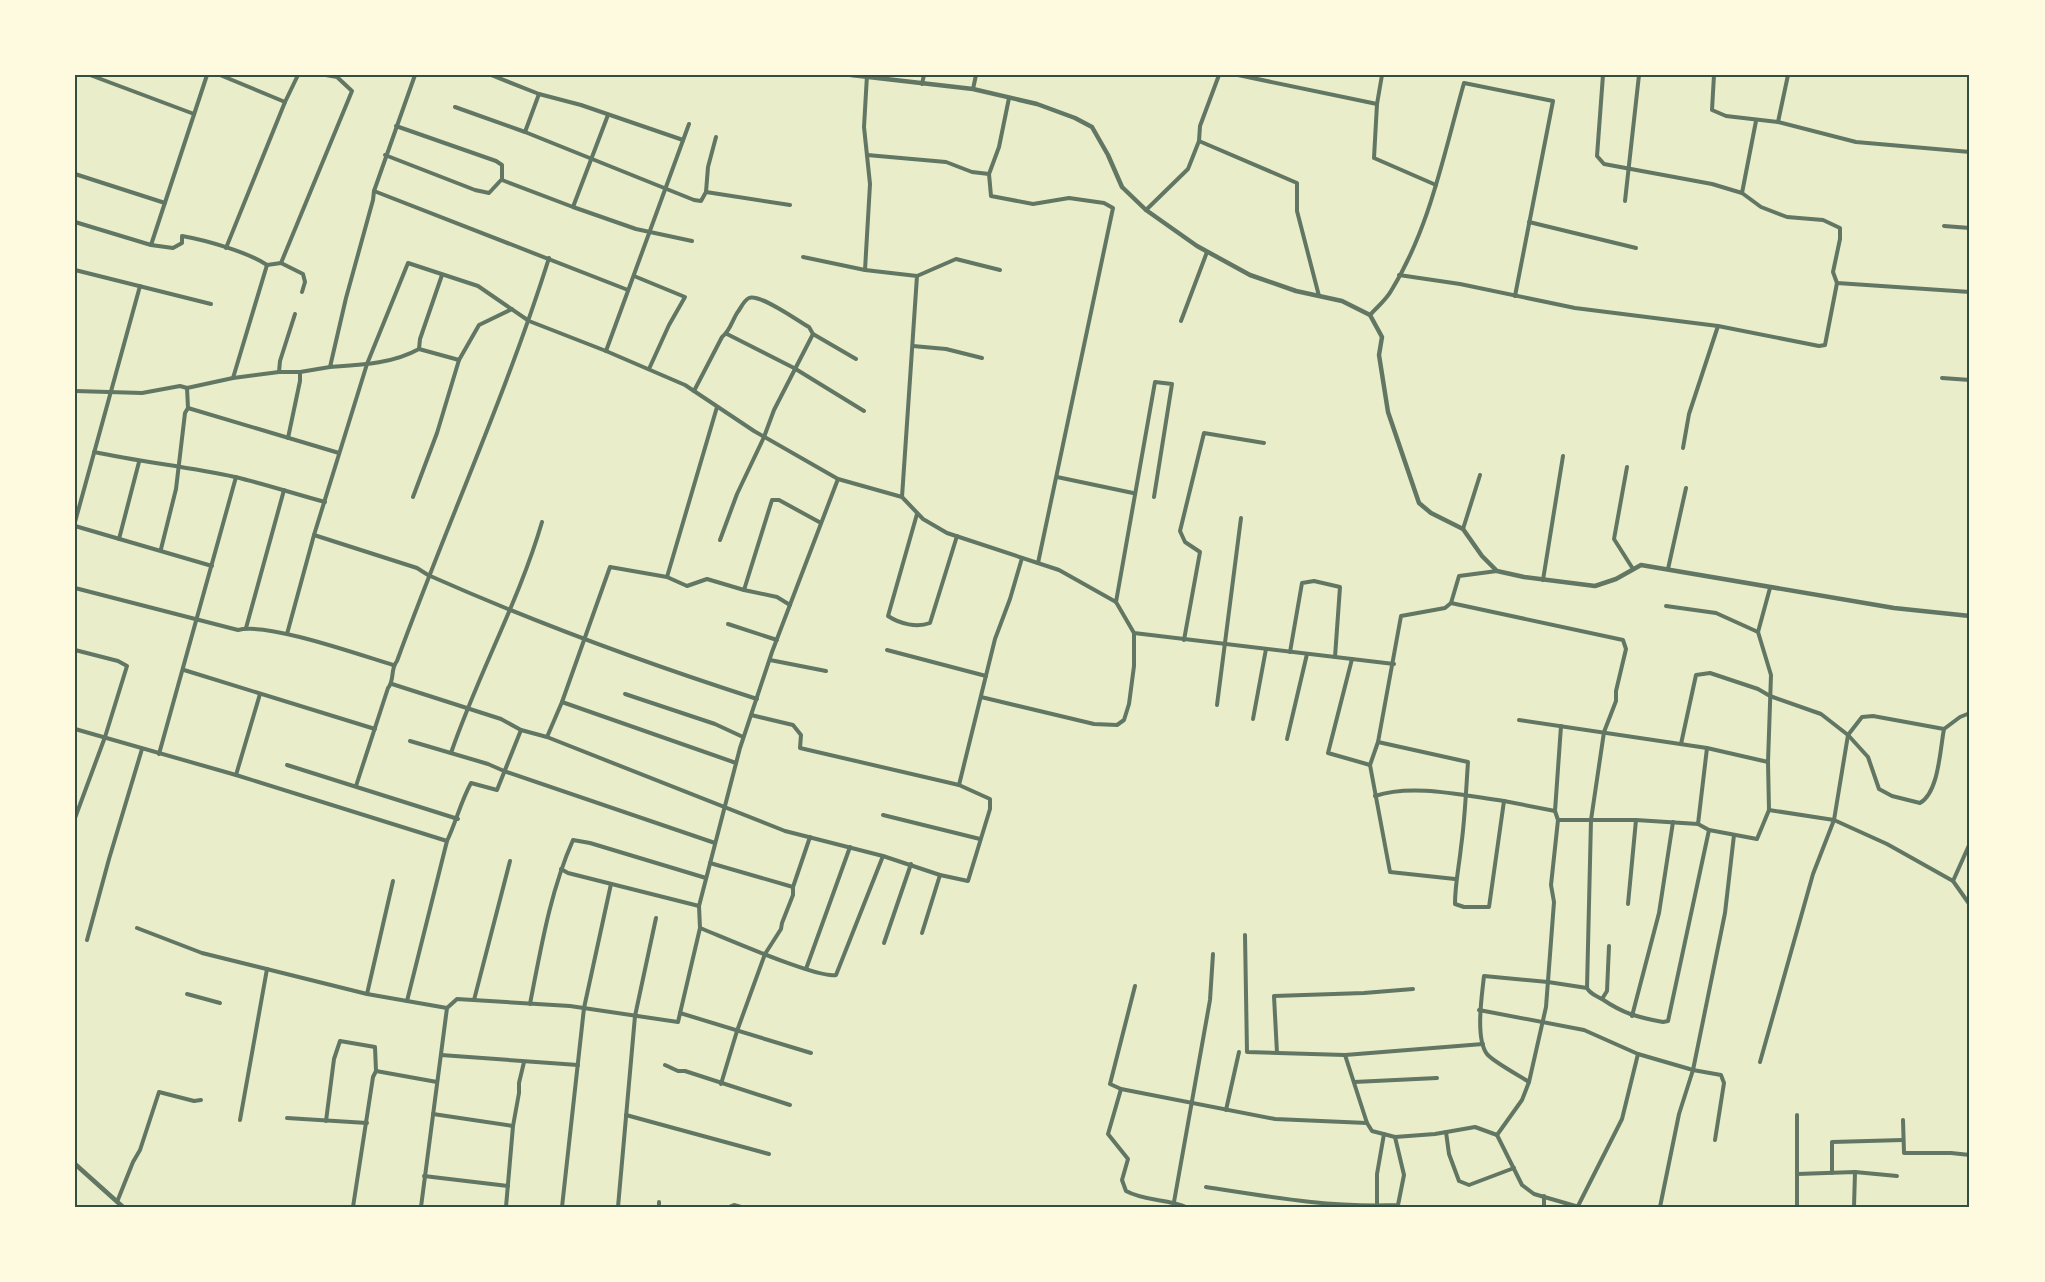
<svg xmlns="http://www.w3.org/2000/svg" width="2045" height="1282" font-family="Rubik,sans-serif">
  <style>
    .lines { fill: none; stroke-linecap: round; stroke-linejoin: round }
    .minor { stroke: #617663; stroke-width: 4 }
    .tertiary { stroke: #617663; stroke-width: 4.5 }
    .neatline { fill: none; stroke: #344e41; stroke-width: 2 }
  </style>
  <rect width="100%" height="100%" fill="#e9edc9"/>
  <g class="lines">
    <g class="minor">
      <path d="M 90,75 L 194,114"/>
      <path d="M 220,75 L 285,102"/>
      <path d="M 415,75 L 374,191 L 373,200 L 346,298 L 330,367 C 360,365 392,364 419,349 L 459,360"/>
      <path d="M 491,75 L 539,94 L 581,105 L 683,140"/>
      <path d="M 867,75 L 864,127 L 870,184 L 865,270 L 917,276 L 902,497"/>
      <path d="M 1238,75 L 1377,104"/>
      <path d="M 1382,75 L 1377,104 L 1374,158 L 1436,185"/>
      <path d="M 1603,75 L 1597,156 L 1604,164 L 1712,184 L 1742,193 L 1756,121"/>
      <path d="M 1714,75 L 1712,110 L 1726,116 L 1778,122 L 1856,142 L 1970,152"/>
      <path d="M 922,84 L 924,75"/>
      <path d="M 973,89 L 976,75"/>
      <path d="M 1009,98 L 999,147 L 989,174 L 991,196 L 1033,204 L 1069,198 L 1104,203 L 1113,208 L 1038,563"/>
      <path d="M 455,107 L 525,132 L 694,200 L 701,201 L 706,192 L 708,167 L 716,137"/>
      <path d="M 1778,122 L 1788,75"/>
      <path d="M 525,132 L 539,94"/>
      <path d="M 1199,141 L 1297,183 L 1297,211 L 1319,296"/>
      <path d="M 385,155 L 475,190 L 489,193 L 502,179 L 502,165 L 496,161 L 396,126"/>
      <path d="M 867,155 L 946,162 L 972,172 L 989,174"/>
      <path d="M 75,174 L 165,203"/>
      <path d="M 502,180 L 573,207 L 636,229 L 692,241"/>
      <path d="M 374,191 L 628,290"/>
      <path d="M 706,192 L 790,205"/>
      <path d="M 1742,193 L 1761,207 L 1787,217 L 1823,220 L 1840,228 L 1840,239 L 1833,272 L 1837,283 L 1970,292"/>
      <path d="M 1625,201 L 1639,75"/>
      <path d="M 573,207 L 608,115"/>
      <path d="M 1146,210 L 1188,169 L 1199,141 L 1200,126 L 1219,75"/>
      <path d="M 75,222 L 151,245 L 173,248 L 182,243 L 182,236 C 205,240 248,252 267,265 L 281,263 L 303,274 L 305,282 L 302,292"/>
      <path d="M 1529,222 L 1636,248"/>
      <path d="M 1944,226 L 1970,228"/>
      <path d="M 151,245 L 207,75"/>
      <path d="M 226,248 L 285,102 L 298,75"/>
      <path d="M 803,257 L 865,270"/>
      <path d="M 281,263 L 352,91 L 337,77 L 326,75"/>
      <path d="M 75,270 L 211,304"/>
      <path d="M 1399,275 L 1460,284 L 1575,308 L 1718,326 L 1819,346 L 1825,345 L 1837,283"/>
      <path d="M 634,276 L 685,297 L 669,325 L 649,369"/>
      <path d="M 917,276 L 956,259 L 1000,270"/>
      <path d="M 1370,315 C 1377,307 1386,300 1391,291 C 1430,228 1444,153 1464,83 L 1553,101 L 1515,296"/>
      <path d="M 1181,321 L 1207,252"/>
      <path d="M 727,334 L 794,368 L 864,411"/>
      <path d="M 913,346 L 946,349 L 982,358"/>
      <path d="M 419,349 L 420,339 L 442,275"/>
      <path d="M 606,351 L 689,124"/>
      <path d="M 279,372 L 280,361 L 295,314"/>
      <path d="M 233,378 L 267,265"/>
      <path d="M 1942,378 L 1970,380"/>
      <path d="M 75,391 L 142,393 L 180,386 L 187,388 L 233,378 L 279,372 L 300,372 L 330,367"/>
      <path d="M 694,391 L 722,337 C 730,331 732,321 737,313 C 741,308 744,300 749,298 C 759,293 798,321 809,327 L 813,334 L 856,359"/>
      <path d="M 188,408 L 339,453"/>
      <path d="M 288,438 L 300,381 L 300,372"/>
      <path d="M 1683,448 L 1689,414 L 1718,326"/>
      <path d="M 94,452 C 141,462 189,467 235,477 C 265,484 295,494 325,502"/>
      <path d="M 1627,467 L 1614,539 L 1633,569"/>
      <path d="M 1057,477 L 1133,493"/>
      <path d="M 413,497 L 437,433 L 459,360 L 479,325 L 512,309"/>
      <path d="M 917,514 L 888,616 C 900,624 917,628 930,623 L 957,536"/>
      <path d="M 75,522 L 140,286"/>
      <path d="M 75,526 L 212,566"/>
      <path d="M 1463,529 L 1480,475"/>
      <path d="M 314,535 L 417,568 L 428,575 C 536,623 645,663 757,699"/>
      <path d="M 119,539 L 139,462"/>
      <path d="M 720,540 L 737,494 L 764,437 L 774,410 L 813,334"/>
      <path d="M 161,549 L 176,489 L 185,413 L 188,408 L 187,388"/>
      <path d="M 1668,569 L 1686,488"/>
      <path d="M 667,577 L 717,407"/>
      <path d="M 1543,580 L 1563,456"/>
      <path d="M 75,588 L 238,630 C 267,622 360,655 393,665"/>
      <path d="M 744,590 L 772,500 L 779,500 L 821,523"/>
      <path d="M 1116,602 L 1155,382 L 1172,384 L 1154,497"/>
      <path d="M 1451,603 L 1623,640 L 1626,649 L 1616,691 L 1616,701 L 1604,732 L 1591,820 L 1587,988"/>
      <path d="M 1666,606 L 1716,613 L 1758,632"/>
      <path d="M 728,624 L 777,640"/>
      <path d="M 246,628 L 284,490"/>
      <path d="M 287,634 L 314,535 L 367,364 L 408,263 L 478,286 L 529,321 L 606,351 L 685,385 L 754,431 L 838,479 L 902,497 L 923,519 L 947,533 L 1059,570 L 1116,602 L 1134,633 L 1394,664"/>
      <path d="M 1184,640 L 1200,552 L 1185,542 L 1180,531 L 1204,433 L 1264,443"/>
      <path d="M 75,650 L 118,661 L 127,666 L 105,737 L 75,818"/>
      <path d="M 887,650 L 986,676"/>
      <path d="M 1290,652 L 1302,583 L 1314,581 L 1340,587 L 1335,657"/>
      <path d="M 1352,659 L 1328,753 L 1370,765"/>
      <path d="M 770,660 L 826,671"/>
      <path d="M 184,670 L 375,729"/>
      <path d="M 392,684 L 501,719 L 521,730 L 547,737 L 785,831 L 883,856 L 940,875 L 968,881 L 990,809 L 990,799 L 959,785 L 800,748 L 801,735 L 793,725 L 751,715"/>
      <path d="M 625,694 L 715,724 L 743,737"/>
      <path d="M 981,697 L 1094,724 L 1117,725 L 1124,720 L 1129,704 L 1134,666 L 1134,633"/>
      <path d="M 562,702 L 736,763"/>
      <path d="M 1217,705 L 1241,518"/>
      <path d="M 1253,719 L 1266,649"/>
      <path d="M 1519,720 L 1707,748"/>
      <path d="M 75,729 L 236,775 L 447,841"/>
      <path d="M 547,737 L 562,702 L 610,567 L 667,577 L 687,586 L 707,579 L 744,590 L 777,597 L 790,605"/>
      <path d="M 1287,739 L 1307,654"/>
      <path d="M 410,741 L 488,764 L 504,771 L 715,843"/>
      <path d="M 1681,744 L 1696,675 L 1710,673 L 1758,689 L 1770,696 L 1821,714 L 1848,735 L 1868,757 L 1879,789 L 1892,796 L 1920,803 C 1939,792 1940,749 1944,729 L 1960,717 L 1970,713"/>
      <path d="M 451,753 C 478,674 519,601 542,522"/>
      <path d="M 159,754 L 236,477"/>
      <path d="M 287,765 L 458,819"/>
      <path d="M 236,775 L 260,694"/>
      <path d="M 959,785 L 995,639 L 1010,599 L 1022,558"/>
      <path d="M 356,786 L 388,688 C 395,680 390,669 397,661 C 446,526 506,395 549,258"/>
      <path d="M 1375,796 C 1413,783 1465,796 1504,801 L 1489,907 L 1464,907 L 1455,904 C 1455,884 1459,867 1461,847 C 1465,819 1466,790 1468,762 L 1378,742"/>
      <path d="M 1504,801 L 1555,811"/>
      <path d="M 1769,810 L 1834,820 L 1887,844 L 1953,881 L 1970,905"/>
      <path d="M 883,815 L 980,839"/>
      <path d="M 1558,820 L 1555,811 L 1561,726"/>
      <path d="M 1698,824 L 1709,830 L 1757,839 L 1769,810 L 1768,762"/>
      <path d="M 710,863 L 793,887"/>
      <path d="M 561,869 L 568,873 L 699,906"/>
      <path d="M 1455,879 L 1390,872 L 1370,765 L 1378,742 L 1401,616 L 1445,608 L 1451,603 L 1459,576 L 1497,571"/>
      <path d="M 1953,881 L 1970,843"/>
      <path d="M 1628,904 L 1636,820"/>
      <path d="M 137,928 L 202,953 L 367,994 L 447,1008"/>
      <path d="M 700,928 C 723,937 818,979 836,975 L 883,856"/>
      <path d="M 922,933 L 940,875"/>
      <path d="M 1245,935 L 1247,1052 L 1345,1055 L 1367,1123 L 1372,1131 L 1395,1137 L 1435,1134 L 1475,1127 L 1497,1135 L 1522,1185 L 1534,1194 L 1579,1207"/>
      <path d="M 87,940 L 109,859 L 142,749"/>
      <path d="M 884,943 L 911,864"/>
      <path d="M 806,969 L 850,847"/>
      <path d="M 1135,986 L 1110,1084 L 1121,1089 L 1275,1119 L 1367,1123"/>
      <path d="M 187,994 L 220,1003"/>
      <path d="M 367,994 L 393,881"/>
      <path d="M 1602,999 L 1607,991 L 1609,946"/>
      <path d="M 474,1000 L 510,861"/>
      <path d="M 407,1001 L 447,841 C 456,822 461,801 471,783 L 497,790 L 521,730"/>
      <path d="M 530,1004 C 541,948 550,892 573,840 L 590,843 L 706,878"/>
      <path d="M 1479,1010 L 1584,1030 L 1638,1054 L 1693,1070 L 1721,1075 L 1724,1083 L 1715,1140"/>
      <path d="M 680,1013 L 811,1053"/>
      <path d="M 1632,1016 L 1659,913 L 1673,822"/>
      <path d="M 1277,1053 L 1274,996 L 1364,993 L 1413,989"/>
      <path d="M 441,1055 L 578,1065"/>
      <path d="M 1345,1055 L 1483,1044"/>
      <path d="M 1760,1062 L 1813,874 L 1834,820 L 1848,735 L 1862,717 L 1873,716 L 1944,729"/>
      <path d="M 665,1065 L 678,1071 L 685,1071 L 790,1105"/>
      <path d="M 376,1071 L 437,1082"/>
      <path d="M 1354,1082 L 1437,1078"/>
      <path d="M 1529,1082 C 1520,1076 1492,1061 1487,1054 C 1475,1038 1482,995 1484,976 L 1548,982 L 1587,988 C 1590,994 1595,995 1602,999 C 1624,1014 1637,1017 1663,1022 L 1668,1021 L 1709,830"/>
      <path d="M 721,1084 L 737,1031 L 765,954 L 781,929 L 782,923 L 793,895 L 793,887 L 810,837"/>
      <path d="M 1121,1089 L 1108,1134 L 1128,1159 L 1122,1180 L 1126,1191 C 1144,1201 1167,1199 1186,1207"/>
      <path d="M 1226,1110 L 1239,1052"/>
      <path d="M 433,1114 L 513,1126"/>
      <path d="M 626,1115 L 769,1154"/>
      <path d="M 287,1118 L 367,1123"/>
      <path d="M 240,1120 L 267,969"/>
      <path d="M 1903,1120 L 1904,1153 L 1951,1153 L 1970,1155"/>
      <path d="M 326,1121 L 334,1059 L 340,1041 L 375,1047 L 376,1071 L 373,1077 L 353,1207"/>
      <path d="M 1446,1132 L 1449,1154 L 1459,1181 L 1469,1185 L 1514,1168"/>
      <path d="M 1497,1135 L 1522,1100 L 1529,1082 L 1546,1007 L 1554,902 L 1551,885 L 1558,820 L 1636,820 L 1698,824 L 1707,748 L 1768,762 L 1771,675 L 1758,632 L 1770,588"/>
      <path d="M 1832,1173 L 1832,1142 L 1903,1140"/>
      <path d="M 1797,1174 L 1855,1172 L 1897,1176"/>
      <path d="M 424,1176 L 508,1186"/>
      <path d="M 1206,1187 C 1270,1197 1333,1208 1398,1205 L 1404,1175 L 1395,1137"/>
      <path d="M 117,1202 L 133,1162 L 140,1150 L 159,1092 L 194,1101 L 201,1100"/>
      <path d="M 1174,1202 L 1210,1000 L 1213,954"/>
      <path d="M 1377,1206 L 1377,1174 L 1384,1134"/>
      <path d="M 1578,1206 L 1622,1119 L 1638,1054"/>
      <path d="M 421,1207 L 447,1008 L 457,999 L 570,1006 L 678,1022 L 700,928 L 699,906 L 740,748 L 772,652 L 838,479"/>
      <path d="M 506,1207 L 513,1126 L 519,1093 L 519,1083 L 524,1062"/>
      <path d="M 562,1207 L 584,1008 L 611,884"/>
      <path d="M 618,1207 L 635,1016 L 656,918"/>
      <path d="M 659,1207 L 659,1202"/>
      <path d="M 729,1207 L 734,1205 L 741,1207"/>
      <path d="M 1544,1207 L 1544,1196"/>
      <path d="M 1660,1207 L 1679,1114 L 1693,1070 L 1725,913 L 1734,835"/>
      <path d="M 1797,1207 L 1797,1115"/>
      <path d="M 1854,1207 L 1855,1172"/>
    </g>
    <g class="tertiary">
      <path d="M 851,75 L 973,89 L 1037,104 L 1075,118 L 1092,127 L 1108,155 L 1122,187 L 1146,210 L 1197,246 L 1250,275 L 1296,291 L 1342,301 L 1370,315 L 1382,337 L 1379,355 L 1388,412 L 1419,503 L 1431,513 L 1463,529 L 1482,556 L 1497,571 L 1524,577 L 1595,586 L 1616,579 L 1641,565 L 1894,608 L 1970,616"/>
      <path d="M 75,1164 L 123,1207"/>
    </g>
  </g>
  <rect width="2045" height="1282" fill="none" stroke="#fefae0" stroke-width="153"/>
  <rect x="76" y="76" width="1892" height="1130" class="neatline"/>
</svg>
